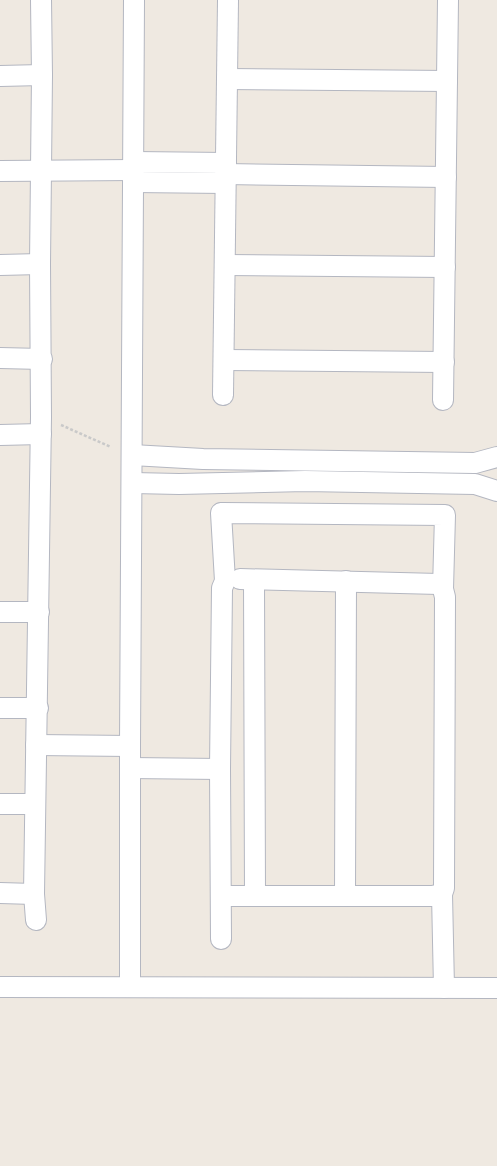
<svg xmlns="http://www.w3.org/2000/svg" width="497" height="1166" font-family="'Source Sans 3',sans-serif">
  <style>
    .lines { fill: none; stroke-linecap: round; stroke-linejoin: round }
    .street-casing { stroke: #b4b7c1; stroke-width: 22 }
    .path { stroke: #c9c9c9; stroke-width: 2.5; stroke-dasharray: 3 2; stroke-linecap: butt }
    .street { stroke: #fff; stroke-width: 20 }
  </style>
  <rect width="100%" height="100%" fill="#efe9e1"/>
  <g class="lines">
    <g class="street-casing">
      <g id="street">
        <path d="M 0,76 L 42,75"/>
        <path d="M 227,79 L 447,81"/>
        <path d="M 134,162 L 226,163"/>
        <path d="M 0,171 L 134,170"/>
        <path d="M 225,174 L 446,177"/>
        <path d="M 134,182 L 225,183"/>
        <path d="M 0,265 L 40,264"/>
        <path d="M 225,265 L 445,267"/>
        <path d="M 0,358 L 42,359"/>
        <path d="M 224,360 L 444,362"/>
        <path d="M 223,395 L 228,0"/>
        <path d="M 443,400 L 448,0"/>
        <path d="M 0,435 L 41,434"/>
        <path d="M 132,455 L 203,459 L 475,463 L 497,457"/>
        <path d="M 133,483 L 179,484 L 305,481 L 475,484 L 497,491"/>
        <path d="M 240,579 L 439,584 L 443,589"/>
        <path d="M 254,580 L 255,896"/>
        <path d="M 0,612 L 39,612"/>
        <path d="M 0,708 L 38,708"/>
        <path d="M 36,745 L 130,746"/>
        <path d="M 130,768 L 220,769"/>
        <path d="M 0,804 L 35,804"/>
        <path d="M 0,893 L 34,894"/>
        <path d="M 221,896 L 432,896 L 442,894"/>
        <path d="M 345,896 L 346,581"/>
        <path d="M 36,920 L 34,894 L 41,417 L 40,264 L 42,75 L 41,0"/>
        <path d="M 221,939 L 220,769 L 222,588 L 225,581 L 221,513 L 445,515 L 443,589 L 445,597 L 444,888 L 442,894 L 444,988"/>
        <path d="M 0,987 L 497,988"/>
        <path d="M 130,987 L 130,746 L 134,0"/>
      </g>
    </g>
    <path class="path" d="M 61,425 L 111,447"/>
    <use href="#street" class="street"/>
  </g>
</svg>
